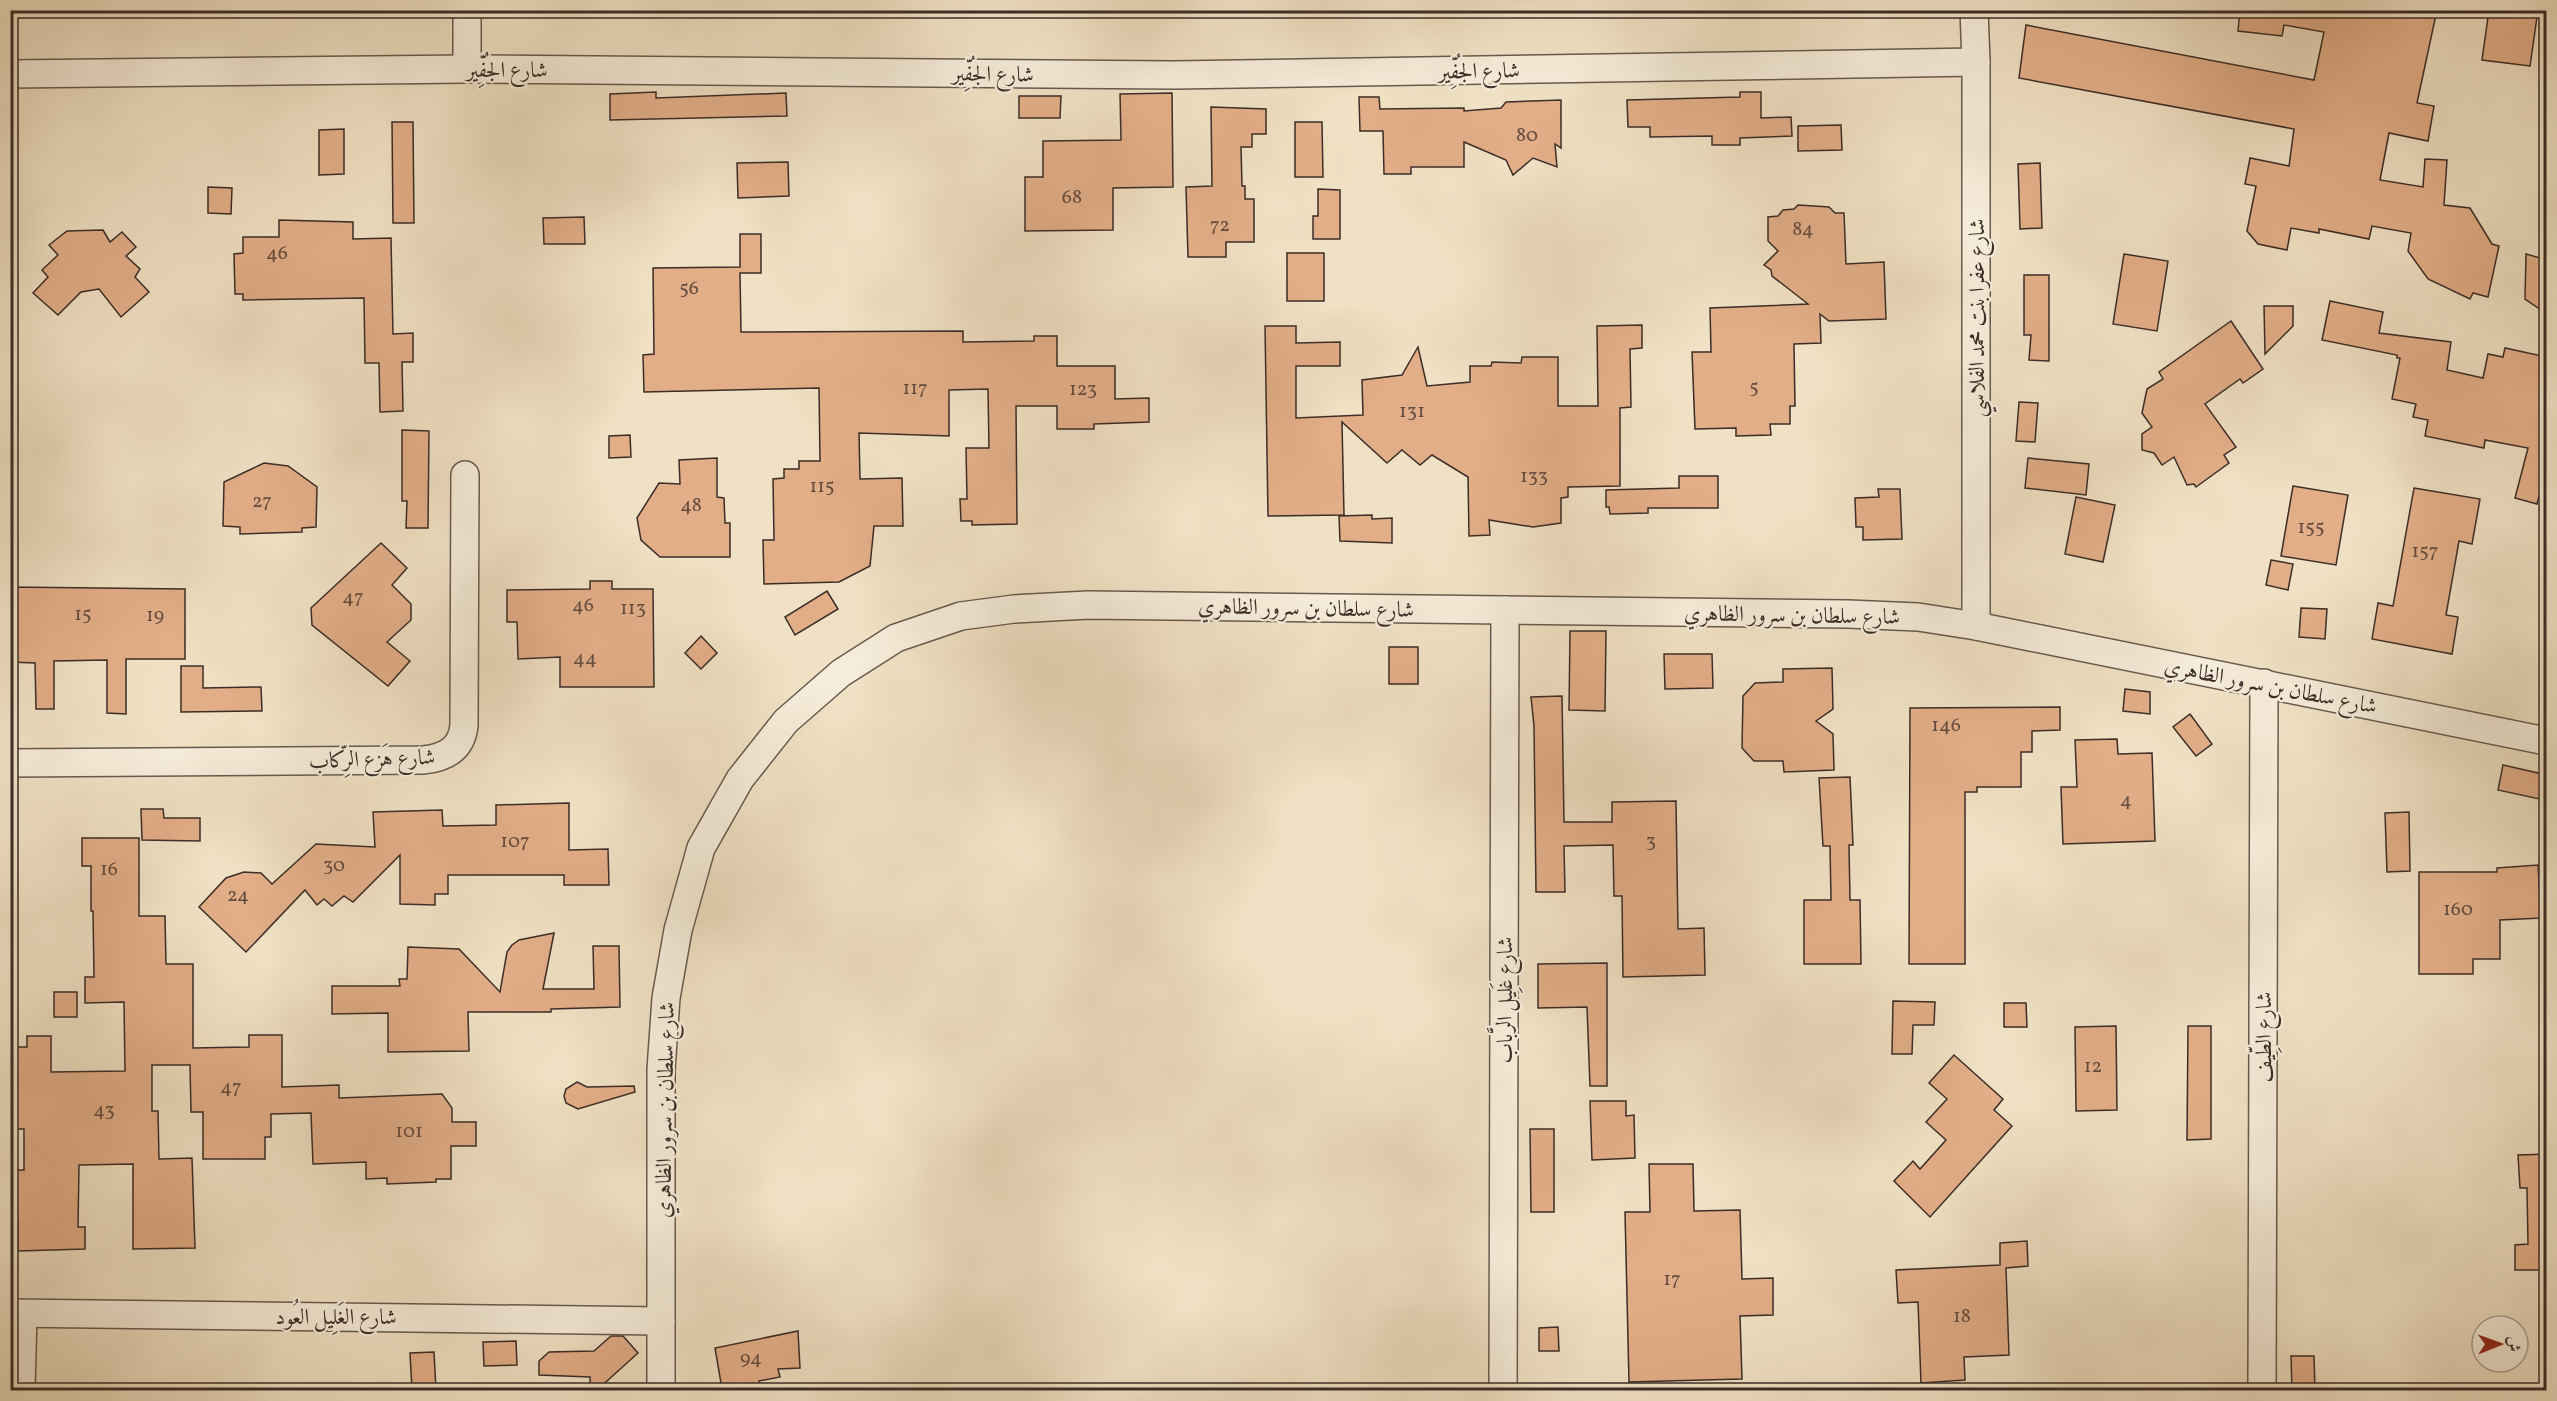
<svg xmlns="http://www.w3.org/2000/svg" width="2557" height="1401" font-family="Vollkorn,Amiri,serif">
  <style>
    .building { fill: #e2ae88; stroke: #3b2d28; stroke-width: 1.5 }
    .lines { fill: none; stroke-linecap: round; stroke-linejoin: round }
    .minor-casing { stroke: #685a4f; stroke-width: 30 }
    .minor { stroke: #f5ecd9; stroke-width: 27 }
    .labels { text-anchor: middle; stroke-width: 4.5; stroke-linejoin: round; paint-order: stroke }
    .number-label { font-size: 20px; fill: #654d40 }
    .street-label { font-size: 22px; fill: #3b2d28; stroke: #f5ecd9 }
  </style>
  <rect width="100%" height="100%" fill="#f0e1c4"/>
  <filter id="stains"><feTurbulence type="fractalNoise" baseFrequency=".00333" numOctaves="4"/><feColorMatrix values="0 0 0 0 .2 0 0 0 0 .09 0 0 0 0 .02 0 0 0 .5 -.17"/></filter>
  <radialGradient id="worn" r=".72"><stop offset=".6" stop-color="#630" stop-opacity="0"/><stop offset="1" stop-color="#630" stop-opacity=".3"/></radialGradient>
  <g class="building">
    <path d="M 2240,10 L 2437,10 L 2417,103 L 2434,106 L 2428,141 L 2389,133 L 2380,180 L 2423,187 L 2425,159 L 2447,160 L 2444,205 L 2470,208 L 2492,244 L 2499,246 L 2488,297 L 2473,293 L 2470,299 L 2428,279 L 2408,251 L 2411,233 L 2372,226 L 2369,239 L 2319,229 L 2319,233 L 2291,228 L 2287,250 L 2258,244 L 2247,231 L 2256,186 L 2245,184 L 2250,158 L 2289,166 L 2294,129 L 2019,78 L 2026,25 L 2314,80 L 2324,32 L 2284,25 L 2282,36 L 2238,31 Z"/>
    <path d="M 2489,10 L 2538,10 L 2530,66 L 2482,60 Z"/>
    <path d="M 656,92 L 656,98 L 786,93 L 787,116 L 610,120 L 610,94 Z"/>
    <path d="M 1740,92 L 1761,92 L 1761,118 L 1791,117 L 1792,136 L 1740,138 L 1740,145 L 1712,145 L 1712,136 L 1650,137 L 1650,127 L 1628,127 L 1627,100 L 1740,97 Z"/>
    <path d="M 1172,93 L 1173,187 L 1113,188 L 1113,230 L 1025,231 L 1025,177 L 1043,177 L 1043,141 L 1121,140 L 1120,94 Z"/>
    <path d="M 1019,96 L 1061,96 L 1060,118 L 1019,118 Z"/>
    <path d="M 1359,97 L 1379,97 L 1380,109 L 1464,108 L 1464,111 L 1501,108 L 1506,102 L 1561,100 L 1561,148 L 1555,144 L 1557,167 L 1533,158 L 1513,175 L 1506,160 L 1464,142 L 1464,167 L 1411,167 L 1411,174 L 1384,174 L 1383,131 L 1360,131 Z"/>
    <path d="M 1211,107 L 1266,109 L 1266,134 L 1252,134 L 1252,147 L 1241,147 L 1242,186 L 1245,186 L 1245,199 L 1254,199 L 1254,242 L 1226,242 L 1226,257 L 1188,257 L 1186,187 L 1212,186 Z"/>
    <path d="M 392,122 L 413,122 L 414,223 L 393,223 Z"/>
    <path d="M 1295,122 L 1322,122 L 1323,177 L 1295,177 Z"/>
    <path d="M 1841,125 L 1842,150 L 1798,151 L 1798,126 Z"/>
    <path d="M 344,129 L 344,174 L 319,175 L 319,130 Z"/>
    <path d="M 788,162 L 789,196 L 738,198 L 737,163 Z"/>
    <path d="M 2040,163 L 2042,228 L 2020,229 L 2018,164 Z"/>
    <path d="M 208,187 L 232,188 L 231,214 L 208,213 Z"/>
    <path d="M 1318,189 L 1340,190 L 1340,239 L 1313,239 L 1313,216 L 1318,216 Z"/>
    <path d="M 1798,205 L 1829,207 L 1835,213 L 1844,213 L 1846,264 L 1884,262 L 1886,319 L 1829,321 L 1820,314 L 1821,343 L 1794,344 L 1795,406 L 1790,406 L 1790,424 L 1770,424 L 1771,435 L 1736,436 L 1736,428 L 1695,429 L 1692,352 L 1711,352 L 1710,308 L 1808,304 L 1772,276 L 1771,270 L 1764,265 L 1778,251 L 1768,241 L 1768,217 L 1778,216 L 1783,210 L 1794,209 Z"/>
    <path d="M 584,217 L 585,244 L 544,244 L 543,218 Z"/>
    <path d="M 279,220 L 353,222 L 353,239 L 391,238 L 393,334 L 413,333 L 413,362 L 402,362 L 403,411 L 380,412 L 379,363 L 365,363 L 364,298 L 243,300 L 243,294 L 235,294 L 234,254 L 243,253 L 243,237 L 279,237 Z"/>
    <path d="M 103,230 L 110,242 L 122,232 L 136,247 L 126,256 L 140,269 L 135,277 L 149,292 L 121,317 L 99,289 L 81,292 L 58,315 L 33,293 L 48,277 L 42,270 L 58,255 L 49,245 L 67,231 Z"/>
    <path d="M 740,234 L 761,234 L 761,273 L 740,273 L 741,332 L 963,331 L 963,342 L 1034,341 L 1034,336 L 1057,336 L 1057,366 L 1115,366 L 1115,399 L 1149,398 L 1149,422 L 1094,424 L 1094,429 L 1057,429 L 1057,406 L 1016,406 L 1017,524 L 972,525 L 972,521 L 961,521 L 960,499 L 967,499 L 966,448 L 989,448 L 988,389 L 949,390 L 949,436 L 859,433 L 860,479 L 902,478 L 903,526 L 874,526 L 870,566 L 839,582 L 764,584 L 763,540 L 774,540 L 773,479 L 784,478 L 784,469 L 799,469 L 799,461 L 820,461 L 819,388 L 644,392 L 643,355 L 654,354 L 653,268 L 740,267 Z"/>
    <rect x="1287" y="253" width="37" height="48"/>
    <path d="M 2124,254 L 2168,261 L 2157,331 L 2113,324 Z"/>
    <path d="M 2526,254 L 2547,260 L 2547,314 L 2525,299 Z"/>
    <path d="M 2024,275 L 2049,275 L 2049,361 L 2029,360 L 2031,335 L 2024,335 Z"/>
    <path d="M 2330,301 L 2383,312 L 2379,333 L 2451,342 L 2447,370 L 2483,378 L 2488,354 L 2503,357 L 2505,348 L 2547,357 L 2547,465 L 2537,504 L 2515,498 L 2528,448 L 2485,440 L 2484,448 L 2425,436 L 2428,420 L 2413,417 L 2416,404 L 2392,399 L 2400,358 L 2397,358 L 2397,355 L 2322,340 Z"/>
    <path d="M 2264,306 L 2293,306 L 2293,326 L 2265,354 Z"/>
    <path d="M 2231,321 L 2263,369 L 2243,383 L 2240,379 L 2205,404 L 2236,447 L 2224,455 L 2229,463 L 2196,487 L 2194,484 L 2187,485 L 2174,457 L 2162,465 L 2154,453 L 2142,450 L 2142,434 L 2152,427 L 2142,413 L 2147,389 L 2163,379 L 2159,372 Z"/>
    <path d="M 1642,325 L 1642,348 L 1630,349 L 1631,407 L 1620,408 L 1620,486 L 1568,487 L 1568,497 L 1561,498 L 1561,523 L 1533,527 L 1489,520 L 1490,535 L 1469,536 L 1468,477 L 1432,455 L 1420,465 L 1402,450 L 1387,463 L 1342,422 L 1344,515 L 1268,516 L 1265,326 L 1296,326 L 1296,343 L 1340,342 L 1340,366 L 1296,366 L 1296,418 L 1363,415 L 1362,380 L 1402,375 L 1418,347 L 1427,386 L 1470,382 L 1470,366 L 1491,366 L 1492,362 L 1521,363 L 1522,357 L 1558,357 L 1558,406 L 1598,406 L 1597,326 Z"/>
    <path d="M 2019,402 L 2038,403 L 2035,442 L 2016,441 Z"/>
    <path d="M 402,430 L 429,431 L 428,528 L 406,528 L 407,501 L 402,501 Z"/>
    <path d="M 630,435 L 631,457 L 609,458 L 609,436 Z"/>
    <path d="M 717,458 L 717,497 L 724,498 L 725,523 L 730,523 L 730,557 L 660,557 L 641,540 L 637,518 L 659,483 L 680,484 L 679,460 Z"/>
    <path d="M 2028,458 L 2089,464 L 2086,495 L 2025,488 Z"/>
    <path d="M 264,463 L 288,466 L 317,487 L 316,527 L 302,528 L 302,532 L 240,534 L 240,527 L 223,526 L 224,482 Z"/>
    <path d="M 1679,476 L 1718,476 L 1718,508 L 1648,508 L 1648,513 L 1610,514 L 1609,507 L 1606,507 L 1606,490 L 1679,488 Z"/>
    <path d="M 2293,486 L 2348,495 L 2336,565 L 2281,556 Z"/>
    <path d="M 2414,488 L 2480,499 L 2472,544 L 2459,541 L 2446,615 L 2458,617 L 2452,654 L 2372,639 L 2378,603 L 2393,606 Z"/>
    <path d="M 1878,489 L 1900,489 L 1902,539 L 1863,540 L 1863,527 L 1856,527 L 1855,498 L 1879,497 Z"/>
    <path d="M 2076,497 L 2115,505 L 2103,562 L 2065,554 Z"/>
    <path d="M 1372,515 L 1372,519 L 1392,518 L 1392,543 L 1340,541 L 1339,516 Z"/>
    <path d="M 381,543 L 407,568 L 392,585 L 411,604 L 411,620 L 387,642 L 410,661 L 388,686 L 312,625 L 311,608 Z"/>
    <path d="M 2271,560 L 2293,564 L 2288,590 L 2266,585 Z"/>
    <path d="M 590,581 L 612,581 L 612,589 L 653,589 L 654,687 L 560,687 L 560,657 L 518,659 L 517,622 L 507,622 L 507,590 L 590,589 Z"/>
    <path d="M 10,587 L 185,589 L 185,659 L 126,659 L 126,714 L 107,713 L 107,660 L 54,661 L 54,709 L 36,709 L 35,663 L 10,662 Z"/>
    <path d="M 827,591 L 838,609 L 795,635 L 785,617 Z"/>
    <path d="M 2301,608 L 2327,609 L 2325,639 L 2299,637 Z"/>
    <path d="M 1570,631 L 1606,631 L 1605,711 L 1569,710 Z"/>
    <path d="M 701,636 L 717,653 L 701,669 L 685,653 Z"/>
    <rect x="1389" y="647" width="29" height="37"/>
    <path d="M 1664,654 L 1712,654 L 1713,688 L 1665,689 Z"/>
    <path d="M 181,666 L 203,666 L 203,688 L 261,687 L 262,711 L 181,712 Z"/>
    <path d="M 1832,668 L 1833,709 L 1816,721 L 1833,734 L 1834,770 L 1784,772 L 1783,761 L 1754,761 L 1742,748 L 1743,696 L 1755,683 L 1783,682 L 1783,669 Z"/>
    <path d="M 2125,689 L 2150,692 L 2150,714 L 2123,711 Z"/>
    <path d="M 1562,696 L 1564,822 L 1612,822 L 1612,802 L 1676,801 L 1678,929 L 1704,928 L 1705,975 L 1623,977 L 1622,896 L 1614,896 L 1613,845 L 1564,846 L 1565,892 L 1536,892 L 1534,726 L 1531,697 Z"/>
    <path d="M 2060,707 L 2060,730 L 2032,731 L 2032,752 L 2021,752 L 2021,787 L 1977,787 L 1977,792 L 1965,792 L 1965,964 L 1909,964 L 1910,708 Z"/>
    <path d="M 2190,714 L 2212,744 L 2196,756 L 2173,727 Z"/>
    <path d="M 2117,739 L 2118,754 L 2152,753 L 2155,841 L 2063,844 L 2061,787 L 2077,787 L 2075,740 Z"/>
    <path d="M 2503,765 L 2547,775 L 2544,800 L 2498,790 Z"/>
    <path d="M 1850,777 L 1853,845 L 1849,845 L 1850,900 L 1860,900 L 1861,964 L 1804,964 L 1804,900 L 1831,900 L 1830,846 L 1823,846 L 1819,778 Z"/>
    <path d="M 569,803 L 569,850 L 608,849 L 609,885 L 564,885 L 564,875 L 448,875 L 448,894 L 435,894 L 435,905 L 400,904 L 400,855 L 353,902 L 344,896 L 332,906 L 324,899 L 317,905 L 305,890 L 246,952 L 199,907 L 226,878 L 244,872 L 261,873 L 272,884 L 316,844 L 375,847 L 373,812 L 442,810 L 443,826 L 496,825 L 496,805 Z"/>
    <path d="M 141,809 L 163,809 L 164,818 L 200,818 L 200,841 L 142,840 Z"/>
    <path d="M 2409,812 L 2410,871 L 2387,872 L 2385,813 Z"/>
    <path d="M 82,838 L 139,838 L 139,916 L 165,916 L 166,964 L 193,964 L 193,1048 L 249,1047 L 249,1035 L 282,1035 L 282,1087 L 339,1085 L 339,1098 L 442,1094 L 452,1108 L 452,1122 L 476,1122 L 476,1146 L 451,1146 L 451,1179 L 436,1179 L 436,1182 L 387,1184 L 387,1178 L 366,1179 L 366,1162 L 313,1164 L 311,1113 L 271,1114 L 271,1137 L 265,1137 L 265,1159 L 203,1159 L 203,1112 L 191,1112 L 190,1065 L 152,1065 L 152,1111 L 158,1111 L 159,1159 L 192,1158 L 195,1248 L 133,1249 L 133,1164 L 79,1165 L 78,1227 L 85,1227 L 85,1249 L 18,1251 L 18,1220 L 11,1220 L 11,1170 L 24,1170 L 24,1129 L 10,1129 L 11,1047 L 27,1047 L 27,1036 L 51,1036 L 51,1072 L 125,1071 L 124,1002 L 85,1003 L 85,977 L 94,977 L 93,911 L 91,911 L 91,866 L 82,866 Z"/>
    <path d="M 2538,865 L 2541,918 L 2500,920 L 2500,959 L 2473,959 L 2473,974 L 2419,974 L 2419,872 L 2497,872 L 2497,868 Z"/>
    <path d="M 554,933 L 543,989 L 594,989 L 593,946 L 619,946 L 620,1007 L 551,1009 L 551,1012 L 468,1012 L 469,1051 L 388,1052 L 388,1013 L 332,1014 L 332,986 L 400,986 L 399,979 L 407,979 L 408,947 L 459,949 L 500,992 L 507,952 L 512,945 L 519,940 Z"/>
    <path d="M 1607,963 L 1607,1086 L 1590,1086 L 1587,1007 L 1538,1008 L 1538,964 Z"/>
    <rect x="54" y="992" width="23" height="25"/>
    <path d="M 1893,1001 L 1935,1002 L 1934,1025 L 1913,1025 L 1912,1054 L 1892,1054 Z"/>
    <path d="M 2004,1003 L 2026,1003 L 2027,1027 L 2004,1027 Z"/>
    <path d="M 2116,1026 L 2117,1110 L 2076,1111 L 2075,1027 Z"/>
    <path d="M 2188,1026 L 2211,1026 L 2211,1139 L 2187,1140 Z"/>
    <path d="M 1954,1055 L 2003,1099 L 1994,1110 L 2012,1126 L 1930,1217 L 1894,1181 L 1913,1161 L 1920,1169 L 1946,1140 L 1926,1122 L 1947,1099 L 1929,1083 Z"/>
    <path d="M 577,1082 L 587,1087 L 634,1086 L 635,1092 L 578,1109 L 566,1103 L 564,1096 L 566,1089 Z"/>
    <path d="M 1590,1101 L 1626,1101 L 1626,1116 L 1634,1115 L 1635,1158 L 1592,1160 Z"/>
    <path d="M 1530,1129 L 1554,1129 L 1554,1212 L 1531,1212 Z"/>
    <path d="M 2547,1154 L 2547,1270 L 2515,1270 L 2515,1245 L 2528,1244 L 2527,1188 L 2520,1188 L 2518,1155 Z"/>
    <path d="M 1649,1164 L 1693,1164 L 1694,1211 L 1740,1210 L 1742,1279 L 1773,1278 L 1773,1315 L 1740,1316 L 1742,1379 L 1629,1382 L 1625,1212 L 1650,1212 Z"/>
    <path d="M 2027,1241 L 2028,1266 L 2006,1268 L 2009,1355 L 1964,1357 L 1965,1380 L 1921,1383 L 1918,1302 L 1898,1303 L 1896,1270 L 2000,1265 L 2000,1243 Z"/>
    <path d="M 1558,1327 L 1559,1351 L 1539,1351 L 1539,1328 Z"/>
    <path d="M 798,1331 L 800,1368 L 778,1369 L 780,1377 L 759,1381 L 761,1388 L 738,1390 L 738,1386 L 722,1389 L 715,1348 Z"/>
    <path d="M 611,1336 L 623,1336 L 638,1353 L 597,1390 L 590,1390 L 590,1377 L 539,1375 L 539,1361 L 549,1352 L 594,1351 Z"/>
    <path d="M 516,1341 L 517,1365 L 484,1366 L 483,1342 Z"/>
    <path d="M 434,1352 L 436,1390 L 412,1390 L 410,1353 Z"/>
    <path d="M 2291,1356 L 2314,1356 L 2315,1390 L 2292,1390 Z"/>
  </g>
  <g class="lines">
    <g class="minor-casing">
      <g id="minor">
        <path d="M 1974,10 L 1976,62 L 1976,626"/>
        <path d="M 467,69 L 467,10"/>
        <path d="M 10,74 L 467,69 L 1174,75 L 1976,62"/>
        <path d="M 10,763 L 423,760 C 445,758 462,749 464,725 L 465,475"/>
        <path d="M 10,1313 L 661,1321"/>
        <path d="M 21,1390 L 23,1314"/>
        <path d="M 661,1390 L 661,1070 L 666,998 L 678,930 L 701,848 L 740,779 L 786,721 L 841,673 L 896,638 L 961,616 L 1014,609 L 1088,605 L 1848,614 L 1918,617 L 1976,626 L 2546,741"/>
        <path d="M 1503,1390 L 1505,610"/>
        <path d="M 2262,1390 L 2264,683"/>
      </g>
    </g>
    <use href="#minor" class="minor"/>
  </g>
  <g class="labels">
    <g class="number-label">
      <text x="1527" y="141">80</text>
      <text x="1072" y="203">68</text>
      <text x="1220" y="231">72</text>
      <text x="1803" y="235">84</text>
      <text x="277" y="259">46</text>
      <text x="689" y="294">56</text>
      <text x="1754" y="393">5</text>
      <text x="915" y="394">117</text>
      <text x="1083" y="395">123</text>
      <text x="1412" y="417">131</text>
      <text x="1534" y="482">133</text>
      <text x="822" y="492">115</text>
      <text x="262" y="507">27</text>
      <text x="691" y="511">48</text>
      <text x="2311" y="533">155</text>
      <text x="2425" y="557">157</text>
      <text x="353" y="603">47</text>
      <text x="583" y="611">46</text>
      <text x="633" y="614">113</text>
      <text x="83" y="620">15</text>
      <text x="155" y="621">19</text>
      <text x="585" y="664">44</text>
      <text x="1946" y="731">146</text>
      <text x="2126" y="806">4</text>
      <text x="515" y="847">107</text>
      <text x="1651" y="847">3</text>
      <text x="334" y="871">30</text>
      <text x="109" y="875">16</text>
      <text x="238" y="901">24</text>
      <text x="2458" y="915">160</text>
      <text x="2093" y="1072">12</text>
      <text x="231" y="1093">47</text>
      <text x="104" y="1116">43</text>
      <text x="409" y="1137">101</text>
      <text x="1672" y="1285">17</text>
      <text x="1962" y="1322">18</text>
      <text x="751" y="1364">94</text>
    </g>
    <g class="street-label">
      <text x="507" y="77">شارع الجُفِّير</text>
      <text transform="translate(1479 70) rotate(-1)" y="8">شارع الجُفِّير</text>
      <text transform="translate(993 73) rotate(1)" y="8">شارع الجُفِّير</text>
      <text transform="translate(1976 318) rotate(-90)" y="8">شارع عفرا بنت محمد الفلاسي</text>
      <text transform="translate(1306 607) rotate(1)" y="8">شارع سلطان بن سرور الظاهري</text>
      <text transform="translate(1792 614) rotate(1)" y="8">شارع سلطان بن سرور الظاهري</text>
      <text transform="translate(2271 685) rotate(11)" y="8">شارع سلطان بن سرور الظاهري</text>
      <text transform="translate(372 758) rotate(-2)" y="8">شارع هَزع الرِّكاب</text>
      <text transform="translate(1504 1000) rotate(-90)" y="8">شارع غَلِيل الرَّباب</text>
      <text transform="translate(2263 1037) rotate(-90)" y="8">شارع الطِّيف</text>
      <text transform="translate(664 1110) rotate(-89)" y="8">شارع سلطان بن سرور الظاهري</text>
      <text x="336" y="1324">شارع الغَلِيل العُود</text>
    </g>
  </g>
  <rect width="2557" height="1401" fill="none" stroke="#f0e1c4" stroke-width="36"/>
  <rect x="12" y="12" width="2533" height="1377" fill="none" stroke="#3b2d28" stroke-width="3"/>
  <rect x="18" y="18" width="2521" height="1365" fill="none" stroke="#3b2d28" stroke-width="1.5"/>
  <g transform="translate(2500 1344) rotate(89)"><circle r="28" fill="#f5ecd9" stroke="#aba092" stroke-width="1.5"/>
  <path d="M0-4.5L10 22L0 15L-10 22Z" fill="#8f2418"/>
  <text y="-9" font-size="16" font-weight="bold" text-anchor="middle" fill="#3b2d28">ش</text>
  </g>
  <rect width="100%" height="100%" filter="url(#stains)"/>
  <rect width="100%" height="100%" fill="url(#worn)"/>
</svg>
